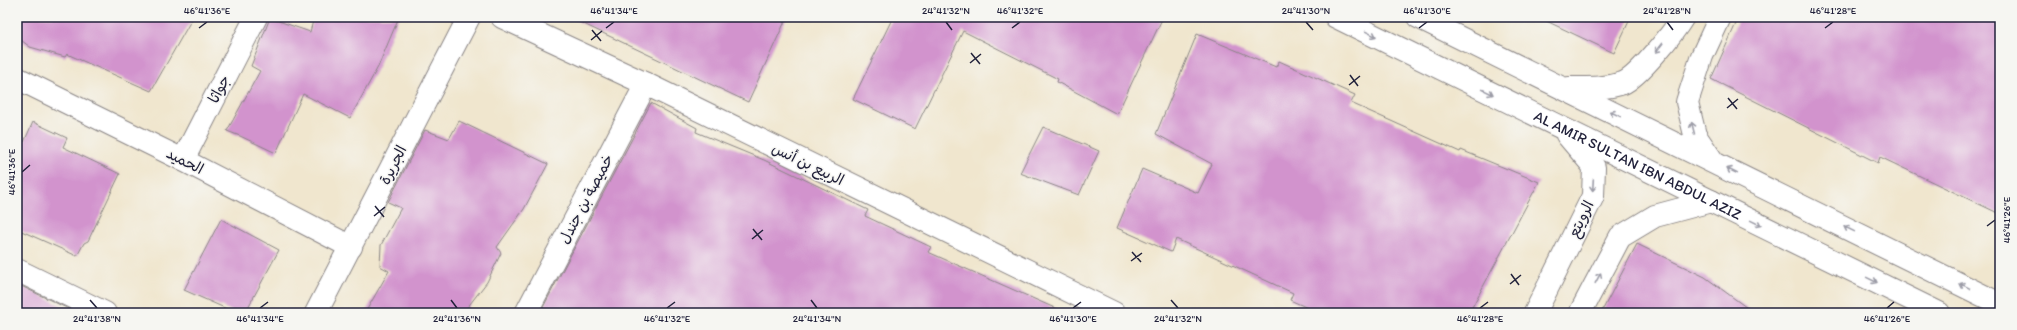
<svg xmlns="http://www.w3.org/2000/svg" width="2017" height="330" font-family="Itim,'Playpen Sans Arabic',sans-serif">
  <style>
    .building { fill: #d293cd }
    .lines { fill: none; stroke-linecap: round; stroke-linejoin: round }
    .minor-casing { stroke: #898484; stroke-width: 24 }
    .minor { stroke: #fff; stroke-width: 22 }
    .oneway { stroke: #9c9ca7 }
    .ticks { fill: none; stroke: #22223b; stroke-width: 1.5 }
    .labels { text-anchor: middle; stroke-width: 3; stroke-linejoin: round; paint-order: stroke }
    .street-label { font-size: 15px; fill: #22223b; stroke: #f6f6f2 }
    .neatline { fill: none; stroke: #22223b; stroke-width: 1.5 }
    .ticks-label { font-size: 10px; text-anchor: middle; fill: #22223b }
  </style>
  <rect width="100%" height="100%" fill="#f6f6f2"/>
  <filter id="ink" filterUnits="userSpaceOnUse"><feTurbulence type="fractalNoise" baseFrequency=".025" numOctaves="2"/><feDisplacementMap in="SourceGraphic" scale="8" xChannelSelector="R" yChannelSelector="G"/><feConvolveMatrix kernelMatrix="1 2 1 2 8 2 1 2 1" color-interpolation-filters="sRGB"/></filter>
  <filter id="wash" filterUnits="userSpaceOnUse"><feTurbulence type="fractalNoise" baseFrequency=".012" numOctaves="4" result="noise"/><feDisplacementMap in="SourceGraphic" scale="16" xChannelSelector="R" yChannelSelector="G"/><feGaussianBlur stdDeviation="0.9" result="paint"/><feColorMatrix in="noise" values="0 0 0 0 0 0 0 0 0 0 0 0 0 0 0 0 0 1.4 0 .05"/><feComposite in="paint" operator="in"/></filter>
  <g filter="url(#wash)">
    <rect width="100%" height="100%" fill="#f0e6ce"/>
    <g id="blocks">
      <g class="building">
        <path d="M 17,17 L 193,17 L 151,91 L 67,54 L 65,57 L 30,47 L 17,37 Z"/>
        <path d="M 314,17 L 399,17 L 378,67 L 350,118 L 303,94 L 276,153 L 240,136 L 227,131 L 260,71 L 251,66 L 270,18 L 310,32 Z"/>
        <path d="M 569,17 L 787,17 L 748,102 Z"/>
        <path d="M 893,17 L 1163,17 L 1117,114 L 1057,82 L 1058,79 L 963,31 L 915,129 L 853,99 Z"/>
        <path d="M 1538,17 L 1631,17 L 1614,53 Z"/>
        <path d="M 1739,17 L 2000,17 L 2000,214 L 1880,157 L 1878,163 L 1711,79 Z"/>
        <path d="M 1197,34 L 1276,67 L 1279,61 L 1355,95 L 1351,103 L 1460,152 L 1461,150 L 1539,182 L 1469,313 L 1319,313 L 1290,300 L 1293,293 L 1176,239 L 1171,252 L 1117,228 L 1142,169 L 1198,193 L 1212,164 L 1156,134 Z"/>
        <path d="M 651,103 L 697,128 L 696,132 L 764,160 L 868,210 L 865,216 L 931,247 L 928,252 L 1066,313 L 540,313 Z"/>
        <path d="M 459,121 L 548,164 L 524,209 L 497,247 L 501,253 L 487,282 L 463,313 L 365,313 L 389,271 L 380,266 L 381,245 L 401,208 L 388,202 L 425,130 L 449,139 Z"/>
        <path d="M 33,122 L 67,138 L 63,147 L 120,174 L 88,241 L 84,243 L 77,256 L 17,229 L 17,138 L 24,142 Z"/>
        <path d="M 1043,127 L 1099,151 L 1079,195 L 1020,173 Z"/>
        <path d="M 221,219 L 279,250 L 245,313 L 236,313 L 184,290 Z"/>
        <path d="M 1637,244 L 1705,277 L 1754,313 L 1601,313 Z"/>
        <path d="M 17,284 L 77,313 L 17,313 Z"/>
      </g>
    </g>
  </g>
  <g filter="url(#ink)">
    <use href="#blocks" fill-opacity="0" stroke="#898484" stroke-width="1"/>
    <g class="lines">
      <g class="minor-casing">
        <g id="minor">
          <path d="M 502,17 L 646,84 L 1114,313"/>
          <path id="s1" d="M 1336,17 L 1939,313"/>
          <path d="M 1418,17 L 2000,304"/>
          <path d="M 17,78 L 183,160 L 351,247"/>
          <path d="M 1569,88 C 1587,88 1605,89 1623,83 C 1638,77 1674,32 1683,17"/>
          <path d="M 183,160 L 256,17"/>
          <path d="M 1712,160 L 1695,135 L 1687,102 L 1702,56 L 1720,17"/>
          <path d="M 17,270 L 105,313"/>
          <path d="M 316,313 L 469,17"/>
          <path d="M 526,313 L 646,84"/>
          <path d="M 1535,313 L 1593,196 L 1594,167 L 1567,135"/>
          <path d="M 1580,313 L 1620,237 L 1655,216 L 1711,201"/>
        </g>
      </g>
      <use href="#minor" class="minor"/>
    </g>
    <defs><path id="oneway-shaft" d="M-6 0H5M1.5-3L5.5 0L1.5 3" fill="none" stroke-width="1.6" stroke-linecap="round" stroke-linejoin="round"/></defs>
    <g class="oneway">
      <use href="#oneway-shaft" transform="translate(1371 34) rotate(26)"/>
      <use href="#oneway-shaft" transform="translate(1659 48) rotate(129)"/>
      <use href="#oneway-shaft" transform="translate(1488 92) rotate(26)"/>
      <use href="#oneway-shaft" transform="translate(1615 114) rotate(-154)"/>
      <use href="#oneway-shaft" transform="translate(1693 128) rotate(-104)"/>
      <use href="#oneway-shaft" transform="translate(1732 171) rotate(-154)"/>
      <use href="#oneway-shaft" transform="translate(1593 185) rotate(93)"/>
      <use href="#oneway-shaft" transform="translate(1756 223) rotate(26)"/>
      <use href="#oneway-shaft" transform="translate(1849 229) rotate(-154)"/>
      <use href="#oneway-shaft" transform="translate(1598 278) rotate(-62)"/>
      <use href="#oneway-shaft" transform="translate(1872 280) rotate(26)"/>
      <use href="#oneway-shaft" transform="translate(1965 286) rotate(-154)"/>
    </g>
  </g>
  <path class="ticks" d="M 946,22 L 952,30M 1306,22 L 1313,30M 1667,22 L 1673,30M 199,28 L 207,22M 606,28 L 614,22M 1012,28 L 1020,22M 1419,28 L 1427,22M 1825,28 L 1833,22M 592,30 L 601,41M 591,40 L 602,31M 971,53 L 980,64M 970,63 L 981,54M 1350,75 L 1358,86M 1349,85 L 1360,76M 1728,98 L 1737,109M 1727,108 L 1738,99M 22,172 L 30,165M 375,206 L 384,217M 374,216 L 385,207M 1987,226 L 1995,220M 753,229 L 762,240M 752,239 L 763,230M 1132,252 L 1141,262M 1131,261 L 1142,253M 1511,274 L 1519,285M 1510,284 L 1521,275M 90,300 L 97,308M 451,300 L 457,308M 811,300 L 817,308M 1171,300 L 1178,308M 260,308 L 268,302M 667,308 L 675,302M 1073,308 L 1081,302M 1480,308 L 1488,302M 1887,308 L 1894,302"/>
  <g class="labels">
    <g class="street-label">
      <text transform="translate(219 89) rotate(-63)" y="5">جواثا</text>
      <text transform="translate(185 161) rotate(27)" y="5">الحميد</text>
      <text transform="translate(808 164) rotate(26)" y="5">الربيع بن أنس</text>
      <text transform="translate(393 165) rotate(-63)" y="5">الجريرة</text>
      <text dy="5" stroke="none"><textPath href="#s1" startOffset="336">AL AMIR SULTAN IBN ABDUL AZIZ</textPath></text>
      <text transform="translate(586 199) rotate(-62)" y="5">خميصة بن جندل</text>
      <text transform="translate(1581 219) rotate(-64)" y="5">الرويتع</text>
    </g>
  </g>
  <rect width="2017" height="330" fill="none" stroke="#f6f6f2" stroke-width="44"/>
  <rect x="22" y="22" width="1973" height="286" class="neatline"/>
  <g class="ticks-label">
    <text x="207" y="14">46°41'36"E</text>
    <text x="614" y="14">46°41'34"E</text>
    <text x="946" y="14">24°41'32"N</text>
    <text x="1020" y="14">46°41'32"E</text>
    <text x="1306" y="14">24°41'30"N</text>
    <text x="1427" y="14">46°41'30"E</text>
    <text x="1667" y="14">24°41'28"N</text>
    <text x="1833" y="14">46°41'28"E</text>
    <text transform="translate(11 172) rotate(-90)" y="4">46°41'36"E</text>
    <text transform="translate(2006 220) rotate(-90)" y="4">46°41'26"E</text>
    <text x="97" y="322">24°41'38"N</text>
    <text x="260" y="322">46°41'34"E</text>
    <text x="457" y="322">24°41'36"N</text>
    <text x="667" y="322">46°41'32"E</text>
    <text x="817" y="322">24°41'34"N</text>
    <text x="1073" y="322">46°41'30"E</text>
    <text x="1178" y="322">24°41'32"N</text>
    <text x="1480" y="322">46°41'28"E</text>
    <text x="1887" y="322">46°41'26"E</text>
  </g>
</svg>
